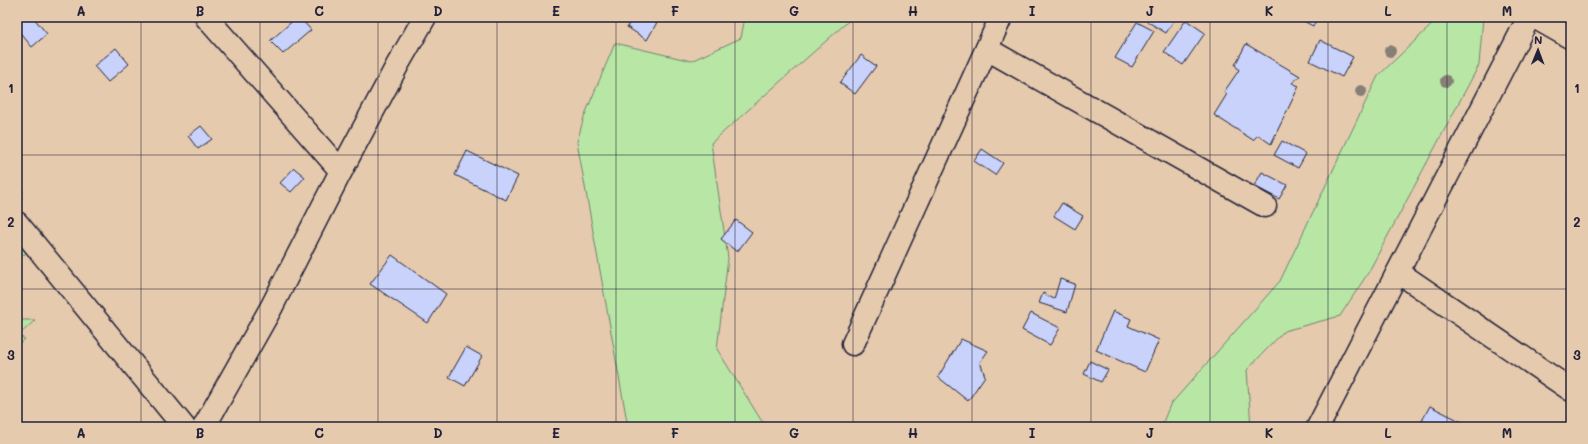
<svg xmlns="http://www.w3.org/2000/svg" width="1588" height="444" font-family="Mali,sans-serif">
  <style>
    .green { fill: #b8e6a4; stroke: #6d8470 }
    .building { fill: #c8d2fa; stroke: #22223b }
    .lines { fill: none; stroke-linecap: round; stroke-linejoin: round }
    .minor-casing { stroke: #22223b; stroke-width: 25 }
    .minor { stroke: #e6caad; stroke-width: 22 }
    .tree { fill: #867e77 }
    .grid { fill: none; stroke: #22223b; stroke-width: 1; stroke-opacity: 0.55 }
    .neatline { fill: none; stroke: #22223b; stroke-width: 1.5 }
    .grid-label { font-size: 13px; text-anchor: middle; font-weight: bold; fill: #22223b }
  </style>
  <rect width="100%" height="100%" fill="#e6caad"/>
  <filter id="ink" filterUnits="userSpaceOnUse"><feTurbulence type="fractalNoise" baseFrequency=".025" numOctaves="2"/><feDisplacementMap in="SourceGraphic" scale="8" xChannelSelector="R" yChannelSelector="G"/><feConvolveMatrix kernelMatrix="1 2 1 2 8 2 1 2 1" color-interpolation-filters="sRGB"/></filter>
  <g filter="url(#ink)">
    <g class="green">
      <path d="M 745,17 L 853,17 L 711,143 L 728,258 L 717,349 L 761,420 L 769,427 L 628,427 L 577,142 L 584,117 L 615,43 L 691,61 L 741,38 Z"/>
      <path d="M 1440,17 L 1483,17 L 1479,65 L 1368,273 L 1340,316 L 1284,331 L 1247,370 L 1251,427 L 1161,427 L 1170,405 L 1280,281 L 1378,76 Z"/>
      <path d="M 17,181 L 23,191 L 20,208 L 28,222 L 29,248 L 24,255 L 17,249 Z"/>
      <path d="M 17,320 L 35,320 L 18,336 L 25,339 L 17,346 Z"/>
    </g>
    <g class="building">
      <path d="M 27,17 L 33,17 L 47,34 L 32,47 L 17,29 L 17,25 Z"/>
      <path d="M 297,17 L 299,17 L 311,30 L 283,54 L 270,41 Z"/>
      <path d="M 633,17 L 660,17 L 647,40 L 627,27 Z"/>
      <path d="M 1140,17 L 1176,17 L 1166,33 Z"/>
      <path d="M 1296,17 L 1318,17 L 1313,26 Z"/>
      <path d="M 1186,20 L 1205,33 L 1183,65 L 1164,52 Z"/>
      <path d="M 1137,22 L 1154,31 L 1132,67 L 1115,58 Z"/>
      <path d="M 1320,40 L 1353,57 L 1342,77 L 1310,61 Z"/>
      <path d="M 1246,44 L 1300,76 L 1292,83 L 1299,86 L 1271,144 L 1258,135 L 1253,140 L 1214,115 L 1227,94 L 1224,92 L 1239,70 L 1235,65 Z"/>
      <path d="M 116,48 L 129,64 L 108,82 L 94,66 Z"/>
      <path d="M 861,55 L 876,66 L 855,94 L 840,83 Z"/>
      <path d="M 201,126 L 212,139 L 198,149 L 188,136 Z"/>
      <path d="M 1282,141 L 1306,154 L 1298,168 L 1274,155 Z"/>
      <path d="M 982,149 L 1003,163 L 995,175 L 974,161 Z"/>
      <path d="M 467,151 L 518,176 L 506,200 L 455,175 Z"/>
      <path d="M 294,168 L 305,177 L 291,192 L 280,183 Z"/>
      <path d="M 1262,172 L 1287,185 L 1279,199 L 1254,186 Z"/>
      <path d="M 1571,190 L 1571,202 L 1566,199 Z"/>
      <path d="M 1062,203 L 1083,216 L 1075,229 L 1054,216 Z"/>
      <path d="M 736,220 L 752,232 L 737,252 L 721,239 Z"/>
      <path d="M 392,255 L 446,294 L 428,323 L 370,284 Z"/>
      <path d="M 1060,279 L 1075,284 L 1067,312 L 1039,303 L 1043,293 L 1054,299 Z"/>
      <path d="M 1113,311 L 1131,319 L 1128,326 L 1159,340 L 1145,372 L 1096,350 Z"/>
      <path d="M 1031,313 L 1060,328 L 1050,345 L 1022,330 Z"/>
      <path d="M 961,339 L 988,351 L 980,362 L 985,376 L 968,401 L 938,377 Z"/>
      <path d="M 466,347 L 482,356 L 465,386 L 449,377 Z"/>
      <path d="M 1090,361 L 1108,370 L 1101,382 L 1084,374 Z"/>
      <path d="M 1430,406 L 1472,427 L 1422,427 L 1419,426 Z"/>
    </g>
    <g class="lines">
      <g class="minor-casing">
        <g id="minor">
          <path d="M 206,17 L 341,171"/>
          <path d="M 1534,17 L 1571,38"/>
          <path d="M 987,49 L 1265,206"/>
          <path d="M 17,223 L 184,427"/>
          <path d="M 1398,272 L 1571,390"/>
          <path d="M 853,344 L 1001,17"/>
          <path d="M 204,427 L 271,308 L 341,171 L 398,64 L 425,17"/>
          <path d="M 1318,427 L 1529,17"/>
        </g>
      </g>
      <use href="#minor" class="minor"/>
    </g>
    <g class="tree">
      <circle cx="1390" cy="51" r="6"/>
      <circle cx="1446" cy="81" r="6"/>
      <circle cx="1361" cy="91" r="6"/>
    </g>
  </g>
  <path class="grid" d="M 141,17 L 141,427M 260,17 L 260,427M 378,17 L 378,427M 497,17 L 497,427M 616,17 L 616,427M 735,17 L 735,427M 853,17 L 853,427M 972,17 L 972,427M 1091,17 L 1091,427M 1210,17 L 1210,427M 1328,17 L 1328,427M 1447,17 L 1447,427M 17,155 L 1571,155M 17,289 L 1571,289"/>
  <rect width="1588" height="444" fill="none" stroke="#e6caad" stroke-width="44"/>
  <g transform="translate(1538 50) rotate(1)" stroke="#e6caad" stroke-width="3" paint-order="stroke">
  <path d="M0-3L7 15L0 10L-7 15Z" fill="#22223b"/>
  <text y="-6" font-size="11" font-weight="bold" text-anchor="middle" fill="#22223b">N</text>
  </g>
  <rect x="22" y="22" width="1544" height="400" class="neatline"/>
  <g class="grid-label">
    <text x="81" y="16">A</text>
    <text x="200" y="16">B</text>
    <text x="319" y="16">C</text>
    <text x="438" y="16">D</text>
    <text x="556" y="16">E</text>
    <text x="675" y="16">F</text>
    <text x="794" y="16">G</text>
    <text x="913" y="16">H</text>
    <text x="1032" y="16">I</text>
    <text x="1150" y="16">J</text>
    <text x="1269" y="16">K</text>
    <text x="1388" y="16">L</text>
    <text x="1507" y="16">M</text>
    <text x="11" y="93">1</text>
    <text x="1577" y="93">1</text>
    <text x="11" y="227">2</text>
    <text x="1577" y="227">2</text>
    <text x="11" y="360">3</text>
    <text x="1577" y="360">3</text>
    <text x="81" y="438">A</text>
    <text x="200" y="438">B</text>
    <text x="319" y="438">C</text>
    <text x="438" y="438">D</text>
    <text x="556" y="438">E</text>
    <text x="675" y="438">F</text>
    <text x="794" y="438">G</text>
    <text x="913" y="438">H</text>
    <text x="1032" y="438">I</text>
    <text x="1150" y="438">J</text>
    <text x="1269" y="438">K</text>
    <text x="1388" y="438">L</text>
    <text x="1507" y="438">M</text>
  </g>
</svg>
